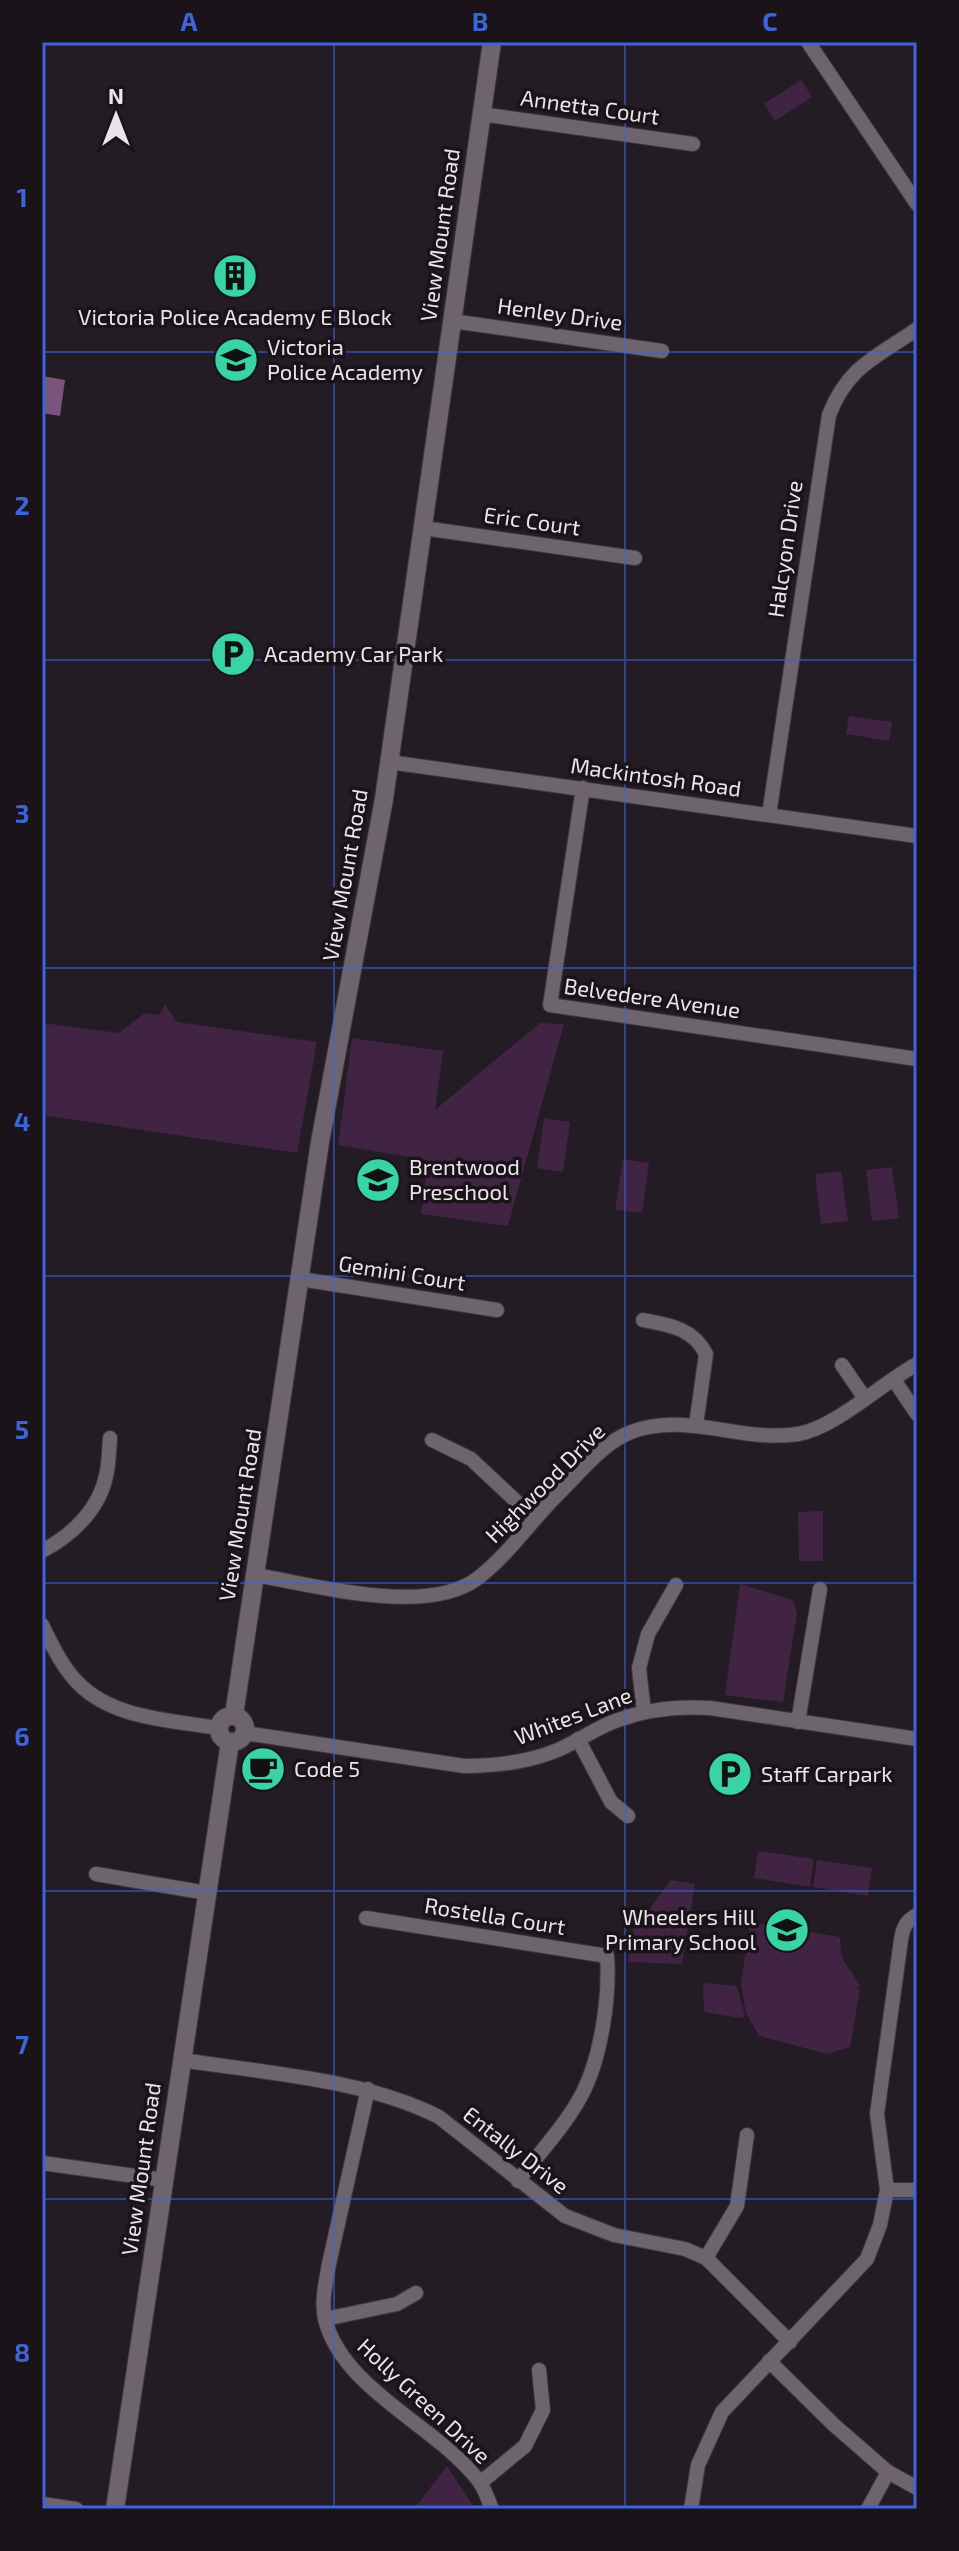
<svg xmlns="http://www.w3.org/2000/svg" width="959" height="2551" font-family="'Exo 2',sans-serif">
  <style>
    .green { fill: #412443 }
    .water { fill: #79547c }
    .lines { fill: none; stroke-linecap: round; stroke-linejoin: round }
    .minor-casing { stroke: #3e383e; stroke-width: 16 }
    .tertiary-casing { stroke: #3e383e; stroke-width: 20 }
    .minor { stroke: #6d646e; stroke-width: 14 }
    .tertiary { stroke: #6d646e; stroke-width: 18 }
    .grid { fill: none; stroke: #3c65db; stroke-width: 2; stroke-opacity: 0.55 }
    .labels { text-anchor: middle; stroke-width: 7; stroke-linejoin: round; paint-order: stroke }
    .street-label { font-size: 22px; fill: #eae5ea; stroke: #1a131a }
    .poi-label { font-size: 22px; fill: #eae5ea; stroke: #1a131a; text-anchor: start }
    .neatline { fill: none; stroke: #3c65db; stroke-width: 3 }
    .grid-label { font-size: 26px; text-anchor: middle; font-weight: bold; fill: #3c65db }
  </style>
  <rect width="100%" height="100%" fill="#231c24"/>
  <g class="green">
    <path d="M 801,80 L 812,97 L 775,121 L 764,104 Z"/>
    <path d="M 849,716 L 892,722 L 889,741 L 846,734 Z"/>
    <path d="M 165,1005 L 177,1022 L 317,1042 L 297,1153 L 42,1115 L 42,1023 L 119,1033 L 145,1013 L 159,1015 Z"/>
    <path d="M 540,1023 L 564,1024 L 508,1226 L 421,1214 L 428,1160 L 338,1145 L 352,1038 L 443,1051 L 435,1110 Z"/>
    <path d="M 544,1118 L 570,1122 L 563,1172 L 537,1168 Z"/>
    <path d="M 623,1159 L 649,1163 L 642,1213 L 615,1210 Z"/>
    <path d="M 892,1167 L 899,1218 L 872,1221 L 866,1170 Z"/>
    <path d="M 841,1171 L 848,1221 L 821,1224 L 815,1174 Z"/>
    <path d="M 823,1511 L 823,1561 L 799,1561 L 798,1512 Z"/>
    <path d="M 740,1584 L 793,1600 L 797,1613 L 783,1702 L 725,1695 Z"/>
    <path d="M 758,1851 L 814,1859 L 810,1887 L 754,1878 Z"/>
    <path d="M 817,1860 L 872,1868 L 868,1896 L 813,1887 Z"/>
    <path d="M 671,1880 L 695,1884 L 682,1964 L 628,1962 L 629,1951 L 625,1941 Z"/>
    <path d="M 750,1922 L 840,1937 C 840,1966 849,1964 860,1986 L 856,1988 L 860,1989 L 850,2047 L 827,2054 L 759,2036 L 746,2013 L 741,1985 Z"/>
    <path d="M 703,1983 L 737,1986 L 745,2016 L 741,2018 L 704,2012 Z"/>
    <path d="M 447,2466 L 475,2509 L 414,2509 Z"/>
  </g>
  <path class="water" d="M 42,376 L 65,380 L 60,416 L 42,413 Z"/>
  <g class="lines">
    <g class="minor-casing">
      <g id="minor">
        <path d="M 808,42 L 917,204"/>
        <path d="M 481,114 L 693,144"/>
        <path d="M 452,321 L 662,351"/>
        <path d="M 423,528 L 635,558"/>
        <path d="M 389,762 L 917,836"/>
        <path d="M 583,788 L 550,1005 L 917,1059"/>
        <path d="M 769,815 L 829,415 C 848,366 877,357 917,329"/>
        <path d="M 300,1279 L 497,1310"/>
        <path d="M 643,1320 C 669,1325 693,1328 706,1354 L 696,1425"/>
        <path d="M 842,1365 L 864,1397"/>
        <path d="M 894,1380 L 917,1414"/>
        <path d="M 432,1440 L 471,1459 L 534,1518"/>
        <path d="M 42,1551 C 71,1536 99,1510 106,1476 C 109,1464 109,1451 110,1438"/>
        <path d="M 255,1575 C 316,1585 427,1617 478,1578 C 508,1555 531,1521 557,1495 C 579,1474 602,1443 631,1432 C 686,1411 741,1443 798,1434 C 835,1428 882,1383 917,1364"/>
        <path d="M 42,1625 C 52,1645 62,1667 78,1683 C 113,1719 171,1720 218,1728"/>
        <path d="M 644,1712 L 639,1668 L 648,1634 L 676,1585"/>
        <path d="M 798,1722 L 820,1589"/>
        <path d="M 245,1733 L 464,1766 C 493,1766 522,1763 550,1753 C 574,1745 594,1728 618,1720 C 648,1709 679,1706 710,1708 L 917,1739"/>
        <path d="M 578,1739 L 611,1802 L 628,1816"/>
        <path d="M 96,1874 L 207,1893"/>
        <path d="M 366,1918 L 607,1956 C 610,1997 601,2059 581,2096 C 565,2126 539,2153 518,2181"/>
        <path d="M 182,2060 C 264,2073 365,2079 439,2117 L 565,2216 L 614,2235 L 685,2249 L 706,2258 L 790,2342"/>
        <path d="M 368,2089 L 329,2264 C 326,2282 321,2301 325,2319 C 342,2389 437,2426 479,2481 C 485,2489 488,2500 492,2509"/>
        <path d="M 42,2163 L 164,2180"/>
        <path d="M 887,2190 L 917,2190"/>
        <path d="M 706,2258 L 737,2206 L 747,2135"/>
        <path d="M 325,2319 L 397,2304 L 416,2293"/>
        <path d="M 769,2361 L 834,2425 L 888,2472 L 917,2488"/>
        <path d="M 480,2483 L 525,2446 L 543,2410 L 539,2370"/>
        <path d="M 42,2504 L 76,2509"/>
        <path d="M 691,2509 L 698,2465 L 722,2412 L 867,2259 L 880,2225 L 887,2190 L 877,2114 L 901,1940 C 903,1927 906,1921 917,1915"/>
        <path d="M 868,2509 L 888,2472"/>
      </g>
    </g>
    <g class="tertiary-casing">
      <g id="tertiary">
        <path d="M 234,1715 L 320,1142 L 384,799 L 492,42"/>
        <circle cx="232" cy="1729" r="13"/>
        <path d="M 115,2509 L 230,1742"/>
      </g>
    </g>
    <use href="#minor" class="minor"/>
    <use href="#tertiary" class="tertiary"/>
  </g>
  <path class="grid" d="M 334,42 L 334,2509M 625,42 L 625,2509M 42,352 L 917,352M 42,660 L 917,660M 42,968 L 917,968M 42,1276 L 917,1276M 42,1583 L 917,1583M 42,1891 L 917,1891M 42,2199 L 917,2199"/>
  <defs>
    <g id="building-disc" transform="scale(2.3)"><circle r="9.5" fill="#39d4a5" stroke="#1a131a"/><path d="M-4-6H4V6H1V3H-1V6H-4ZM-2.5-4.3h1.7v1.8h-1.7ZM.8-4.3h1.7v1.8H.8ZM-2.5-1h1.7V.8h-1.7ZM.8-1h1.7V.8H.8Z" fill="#111"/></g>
    <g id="university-disc" transform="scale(2.3)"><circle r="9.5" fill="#39d4a5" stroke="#1a131a"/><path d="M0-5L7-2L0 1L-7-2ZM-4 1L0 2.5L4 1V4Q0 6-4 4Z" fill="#111"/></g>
    <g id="parking-disc" transform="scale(2.3)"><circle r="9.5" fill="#39d4a5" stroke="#1a131a"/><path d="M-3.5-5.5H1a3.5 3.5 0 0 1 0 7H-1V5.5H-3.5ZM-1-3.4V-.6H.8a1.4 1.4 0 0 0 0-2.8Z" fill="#111"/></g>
    <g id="school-disc" transform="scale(2.3)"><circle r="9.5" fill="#39d4a5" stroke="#1a131a"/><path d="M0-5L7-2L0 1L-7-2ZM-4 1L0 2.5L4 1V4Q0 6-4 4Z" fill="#111"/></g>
    <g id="cafe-disc" transform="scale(2.3)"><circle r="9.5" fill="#39d4a5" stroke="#1a131a"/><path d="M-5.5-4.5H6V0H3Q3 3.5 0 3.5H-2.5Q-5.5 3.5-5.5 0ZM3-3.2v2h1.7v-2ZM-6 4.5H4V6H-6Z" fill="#111"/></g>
  </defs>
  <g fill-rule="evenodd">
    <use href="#building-disc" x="235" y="276"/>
    <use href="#university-disc" x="236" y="360"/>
    <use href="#parking-disc" x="233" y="654"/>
    <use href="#school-disc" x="378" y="1180"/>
    <use href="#cafe-disc" x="263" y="1769"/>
    <use href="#parking-disc" x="730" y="1774"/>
    <use href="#school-disc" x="787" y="1930"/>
  </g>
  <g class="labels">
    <g class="street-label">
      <text transform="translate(590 107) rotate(8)" y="8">Annetta Court</text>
      <text transform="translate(440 235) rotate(-82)" y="8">View Mount Road</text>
      <text transform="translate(560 314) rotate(8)" y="8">Henley Drive</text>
      <text transform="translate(532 521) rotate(8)" y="8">Eric Court</text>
      <text transform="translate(785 549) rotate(-82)" y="8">Halcyon Drive</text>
      <text transform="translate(656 777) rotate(8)" y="8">Mackintosh Road</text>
      <text transform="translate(345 875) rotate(-80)" y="8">View Mount Road</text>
      <text transform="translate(652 998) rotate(8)" y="8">Belvedere Avenue</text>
      <text transform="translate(402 1273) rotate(9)" y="8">Gemini Court</text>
      <text transform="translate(545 1483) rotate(-45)" y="8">Highwood Drive</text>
      <text transform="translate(240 1515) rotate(-81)" y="8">View Mount Road</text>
      <text transform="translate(573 1716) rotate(-21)" y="8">Whites Lane</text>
      <text transform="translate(495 1916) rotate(9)" y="8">Rostella Court</text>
      <text transform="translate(516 2150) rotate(38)" y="8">Entally Drive</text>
      <text transform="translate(141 2169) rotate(-82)" y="8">View Mount Road</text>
      <text transform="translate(424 2401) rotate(43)" y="8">Holly Green Drive</text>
    </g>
    <g class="poi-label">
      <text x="235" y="325" text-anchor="middle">Victoria Police Academy E Block</text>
      <text x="267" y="355">Victoria<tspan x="267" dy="25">Police Academy</tspan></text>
      <text x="264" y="662">Academy Car Park</text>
      <text x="409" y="1175">Brentwood<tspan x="409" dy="25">Preschool</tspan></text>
      <text x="294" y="1777">Code 5</text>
      <text x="761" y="1782">Staff Carpark</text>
      <text x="756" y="1925" text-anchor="end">Wheelers Hill<tspan x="756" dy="25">Primary School</tspan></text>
    </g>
  </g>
  <rect width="959" height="2551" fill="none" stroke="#1a131a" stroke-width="88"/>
  <g transform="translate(116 116)" stroke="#1a131a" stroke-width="6" paint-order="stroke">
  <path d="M0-6L14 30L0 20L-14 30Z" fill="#eae5ea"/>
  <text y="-12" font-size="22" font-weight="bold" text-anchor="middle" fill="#eae5ea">N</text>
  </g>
  <rect x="44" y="44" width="871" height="2463" class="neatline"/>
  <g class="grid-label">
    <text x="189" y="31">A</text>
    <text x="480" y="31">B</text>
    <text x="770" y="31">C</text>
    <text x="22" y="207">1</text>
    <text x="22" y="515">2</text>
    <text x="22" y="823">3</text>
    <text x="22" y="1131">4</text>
    <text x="22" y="1439">5</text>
    <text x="22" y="1746">6</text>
    <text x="22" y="2054">7</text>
    <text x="22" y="2362">8</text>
  </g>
</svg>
